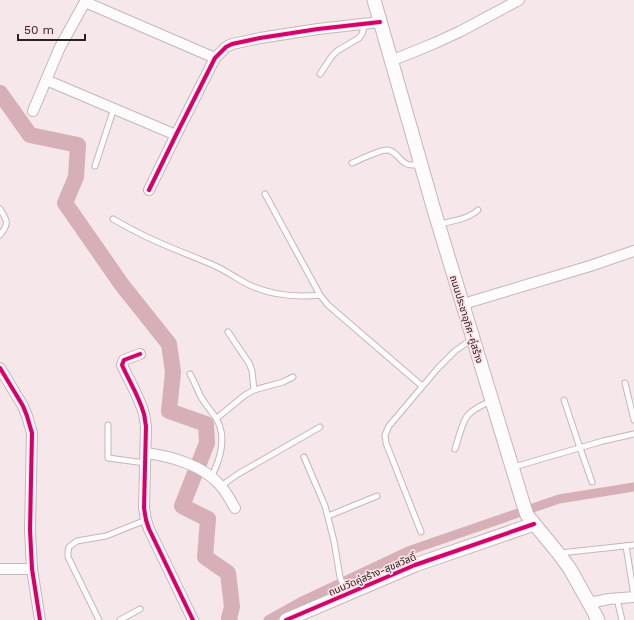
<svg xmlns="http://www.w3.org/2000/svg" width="634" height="620" font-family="'Work Sans','Noto Sans Thai',sans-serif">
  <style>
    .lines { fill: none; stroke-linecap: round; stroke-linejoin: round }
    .canal { stroke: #d6afb7; stroke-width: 9 }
    .river { stroke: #d6afb7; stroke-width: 16 }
    .lane-casing { stroke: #c3b7ba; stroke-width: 7 }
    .street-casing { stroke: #c3b7ba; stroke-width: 12 }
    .secondary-casing { stroke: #c3b7ba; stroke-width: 15 }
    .lane { stroke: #fefbfc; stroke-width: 5 }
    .street { stroke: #fefbfc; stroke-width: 10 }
    .secondary { stroke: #fefbfc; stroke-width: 13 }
    .cycleway-casing { stroke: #fce1e6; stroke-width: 6 }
    .cycleway { stroke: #d6006c; stroke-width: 4 }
    .labels { text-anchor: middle; stroke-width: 3.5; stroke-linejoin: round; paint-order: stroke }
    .street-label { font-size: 10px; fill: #2c2022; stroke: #fce1e6 }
  </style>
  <rect width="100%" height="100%" fill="#f6e7ea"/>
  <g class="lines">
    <path class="canal" d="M 268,620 L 302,601 L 408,551 L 559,499 L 634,487"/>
    <path class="river" d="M 0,93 L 30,135 L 78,145 L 76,177 L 65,203 L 122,285 L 169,344 L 173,372 L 169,411 L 206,424 L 207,443 L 182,506 L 208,519 L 205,557 L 228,573 L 232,607 L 229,618 L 230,620"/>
    <g class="lane-casing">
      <g id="lane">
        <path d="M 320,74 L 332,56 L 337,51 L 359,38 L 362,34 L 365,24"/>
        <path d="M 352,163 C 360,160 380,149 388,150 C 397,152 399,160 405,163 C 409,166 416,165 420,165"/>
        <path d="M 95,166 L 114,108"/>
        <path d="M 265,194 L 320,295 L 328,305 L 422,386"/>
        <path d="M 0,209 C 8,222 9,223 0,235"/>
        <path d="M 113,219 C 120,223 127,227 135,231 C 159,244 185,253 211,264 C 221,268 230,274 240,280 C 265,295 291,298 320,295"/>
        <path d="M 440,224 C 453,221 468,219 478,210"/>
        <path d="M 190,374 C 194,381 197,389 201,397 C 203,400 205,404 208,407 C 211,412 215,415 217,420 C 227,437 220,461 211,477"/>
        <path d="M 625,383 L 634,420"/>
        <path d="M 254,390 L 283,382 L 293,377"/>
        <path d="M 564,400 L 580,448 L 592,482"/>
        <path d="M 217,418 L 245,395 L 254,390 L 252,371 L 249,363 L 228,332"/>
        <path d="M 108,425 L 108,458 L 145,463"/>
        <path d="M 455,449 C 458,440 462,423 467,416 C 473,409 482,405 491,401"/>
        <path d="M 304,457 L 325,506 L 334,541 L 340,577 L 346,593"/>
        <path d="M 514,467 L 603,441 L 634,434"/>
        <path d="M 221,486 L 238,474 L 320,427"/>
        <path d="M 328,516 L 377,496"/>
        <path d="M 421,532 L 386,443 L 385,435 L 389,426 L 438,368 L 455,351 L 472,339"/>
        <path d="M 626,546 L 634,596"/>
        <path d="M 560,553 L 634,545"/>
        <path d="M 617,599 L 622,620"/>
        <path d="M 99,620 L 68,557 L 68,552 L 69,547 L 77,541 L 106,536 L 146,520"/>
        <path d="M 120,620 L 140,609"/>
      </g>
    </g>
    <g class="street-casing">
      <g id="street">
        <path d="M 85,2 L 215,58"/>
        <path d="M 391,61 L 435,43 L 461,31 L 519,0"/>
        <path d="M 46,80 L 176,135"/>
        <path d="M 33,111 L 60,47 L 86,0"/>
        <path d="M 149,190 L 176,135 L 215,58 L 226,47 L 232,44 L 260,38 L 318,29 L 380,22"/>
        <path d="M 463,304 L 590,266 L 634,251"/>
        <path d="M 140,354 L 124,360 L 122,365 C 129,381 139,396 144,414 C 145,418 145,422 146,426 L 144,508 L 146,520 L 149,529 L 193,620"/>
        <path d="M 0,368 L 23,406 L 27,416 L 32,433 L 30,530 L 32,569 L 40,620"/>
        <path d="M 146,453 C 170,456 202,465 219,484 C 226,491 230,500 235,508"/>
        <path d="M 0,569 L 32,569"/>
        <path d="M 589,603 L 609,599 L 634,597"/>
      </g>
    </g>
    <g class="secondary-casing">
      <g id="secondary">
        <path d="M 374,0 L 434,210 L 523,503 L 527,515 L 559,554 L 570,569 L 589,603 L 598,620"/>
        <path d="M 286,620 L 415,565 L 534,524"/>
      </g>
    </g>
    <use href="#lane" class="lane"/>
    <use href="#street" class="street"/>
    <use href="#secondary" class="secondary"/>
    <g class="cycleway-casing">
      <g id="cycleway">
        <path d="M 149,190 L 176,135 L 215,58 L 226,47 L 232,44 L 260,38 L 318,29 L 380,22"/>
        <path d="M 140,354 L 124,360 L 122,365 C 129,381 139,396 144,414 C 145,418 145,422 146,426 L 144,508 L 146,520 L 149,529 L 193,620"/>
        <path d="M 0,368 L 23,406 L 27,416 L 32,433 L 30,530 L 32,569 L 40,620"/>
        <path d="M 286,620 L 415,565 L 534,524"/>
      </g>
    </g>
    <use href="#cycleway" class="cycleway"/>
  </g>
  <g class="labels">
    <g class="street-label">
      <text transform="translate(467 319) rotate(73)" y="4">ถนนประชาอุทิศ-คู่สร้าง</text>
      <text transform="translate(372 574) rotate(-23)" y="4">ถนนวัดคู่สร้าง-สุขสวัสดิ์</text>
    </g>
  </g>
  <path d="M18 34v6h67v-6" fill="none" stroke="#2c2022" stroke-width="2"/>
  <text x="24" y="34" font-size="12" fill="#2c2022" stroke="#fce1e6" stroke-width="3" paint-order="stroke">50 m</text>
</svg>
